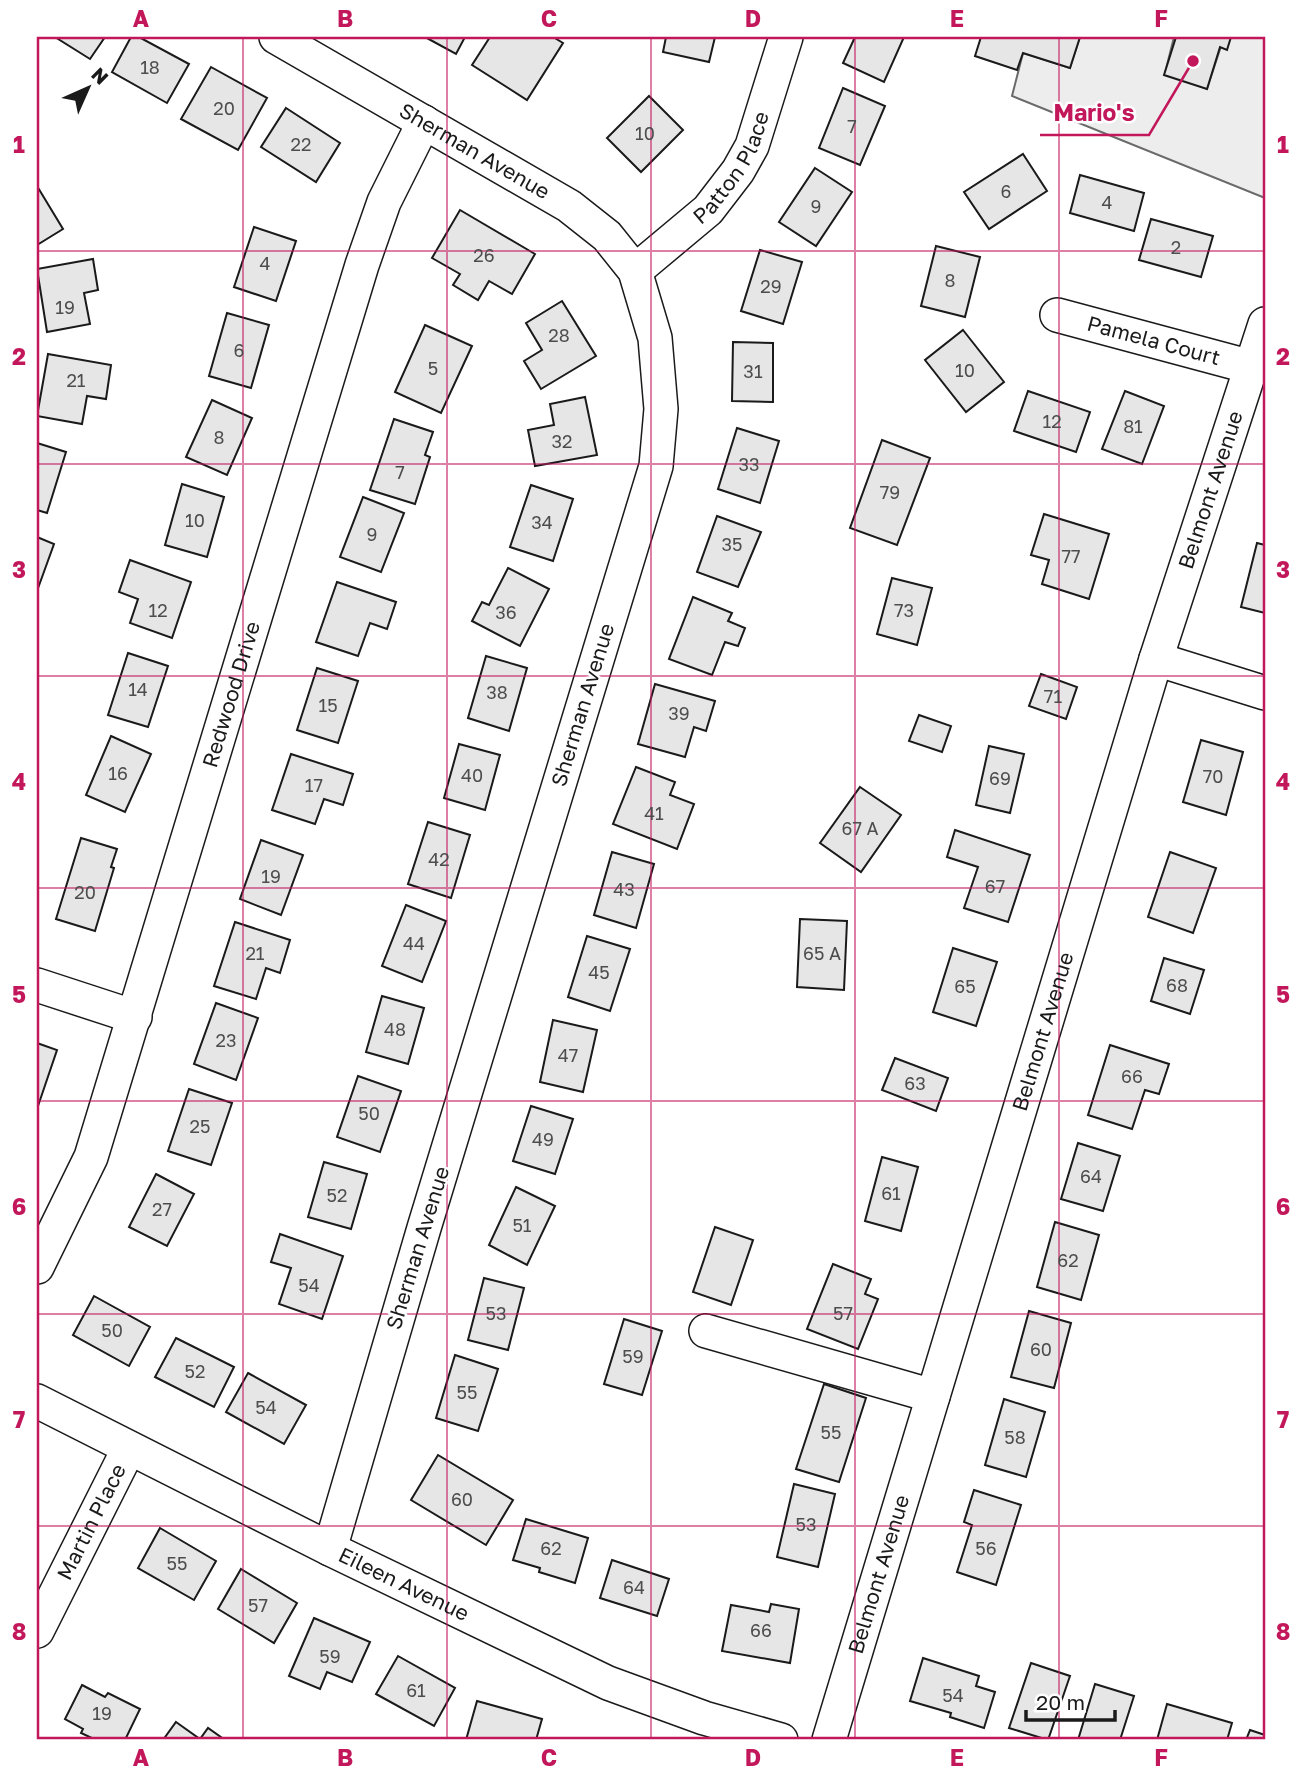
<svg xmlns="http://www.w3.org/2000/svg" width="1302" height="1777" font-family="'Golos Text',sans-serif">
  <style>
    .parking { fill: #ededed; stroke: #6a6a6a; stroke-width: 2 }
    .building { fill: #e6e6e6; stroke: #1a1a1a; stroke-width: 2 }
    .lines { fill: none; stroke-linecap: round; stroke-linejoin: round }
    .minor-casing { stroke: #1a1a1a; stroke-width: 36 }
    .minor { stroke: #fff; stroke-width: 33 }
    .grid { fill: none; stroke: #c2185b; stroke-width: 2; stroke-opacity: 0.55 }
    .labels { text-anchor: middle; stroke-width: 5; stroke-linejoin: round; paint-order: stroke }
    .number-label { font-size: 18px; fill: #4d4d4d }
    .street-label { font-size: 21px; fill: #1a1a1a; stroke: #fff }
    .leader { fill: none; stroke: #c2185b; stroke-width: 2.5 }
    .callout-dot { fill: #c2185b; stroke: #fff; stroke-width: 2.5 }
    .callout-label { font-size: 23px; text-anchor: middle; font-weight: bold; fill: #c2185b; stroke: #fff; stroke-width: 5; stroke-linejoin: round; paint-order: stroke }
    .neatline { fill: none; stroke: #c2185b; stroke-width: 2.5 }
    .grid-label { font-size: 23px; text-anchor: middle; font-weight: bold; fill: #c2185b }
  </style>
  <rect width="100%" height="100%" fill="#fff"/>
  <path class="parking" d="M 1080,37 L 1174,37 L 1165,73 L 1207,89 L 1224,37 L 1265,37 L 1265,198 L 1012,96 L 1023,53 L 1070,68 Z"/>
  <g class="building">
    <path d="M 55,37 L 105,37 L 90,59 Z"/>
    <path d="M 131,37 L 139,37 L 189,64 L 167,103 L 112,72 Z"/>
    <path d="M 425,37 L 465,37 L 456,54 Z"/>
    <path d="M 490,37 L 553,37 L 563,43 L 527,100 L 472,65 Z"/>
    <path d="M 666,37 L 715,37 L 709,62 L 663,52 Z"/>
    <path d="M 855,37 L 904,37 L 884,82 L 843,63 Z"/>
    <path d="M 981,37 L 1080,37 L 1070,68 L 1023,53 L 1017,70 L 975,56 Z"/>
    <path d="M 1176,37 L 1231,37 L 1227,50 L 1220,47 L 1207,89 L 1164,75 Z"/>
    <path d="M 211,67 L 267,98 L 238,150 L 181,119 Z"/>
    <path d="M 843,88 L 885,106 L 860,165 L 819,148 Z"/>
    <path d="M 649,96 L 683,130 L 641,172 L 607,138 Z"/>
    <path d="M 286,108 L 340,143 L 316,182 L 261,147 Z"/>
    <path d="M 1023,154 L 1047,191 L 989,229 L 964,192 Z"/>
    <path d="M 815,168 L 852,192 L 816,246 L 779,222 Z"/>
    <path d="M 1080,175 L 1144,193 L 1134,231 L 1070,213 Z"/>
    <path d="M 37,186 L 63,229 L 37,245 Z"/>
    <path d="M 460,210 L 535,254 L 512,294 L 489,281 L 478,300 L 453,285 L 460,274 L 432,258 Z"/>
    <path d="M 1151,219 L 1213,236 L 1201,277 L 1139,260 Z"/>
    <path d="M 254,227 L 296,241 L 276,301 L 234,287 Z"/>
    <path d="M 936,246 L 980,257 L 965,317 L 921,306 Z"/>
    <path d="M 760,250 L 802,262 L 783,324 L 741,311 Z"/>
    <path d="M 93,259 L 98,290 L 84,293 L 90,324 L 47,332 L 37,269 Z"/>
    <path d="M 562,301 L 596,356 L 541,389 L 524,361 L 542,350 L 526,323 Z"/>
    <path d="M 227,313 L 269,325 L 251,388 L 209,376 Z"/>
    <path d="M 425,325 L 472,346 L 441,413 L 395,392 Z"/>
    <path d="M 963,330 L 1004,382 L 966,412 L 925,360 Z"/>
    <path d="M 733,342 L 773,343 L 773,402 L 732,401 Z"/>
    <path d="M 48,354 L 111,365 L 106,399 L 87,396 L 82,424 L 37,416 Z"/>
    <path d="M 1028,391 L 1090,412 L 1076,452 L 1014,431 Z"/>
    <path d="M 1125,391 L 1164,406 L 1142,464 L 1102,449 Z"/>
    <path d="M 585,397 L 597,455 L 535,466 L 528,430 L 554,425 L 550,404 Z"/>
    <path d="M 212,400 L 252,418 L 227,475 L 186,457 Z"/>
    <path d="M 394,419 L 433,432 L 425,455 L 430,457 L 415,504 L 370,490 Z"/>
    <path d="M 737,428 L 779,441 L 760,503 L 718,489 Z"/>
    <path d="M 882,440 L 930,458 L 897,545 L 850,528 Z"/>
    <path d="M 37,443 L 66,452 L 47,513 L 37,510 Z"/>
    <path d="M 182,484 L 224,497 L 207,557 L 165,545 Z"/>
    <path d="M 531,485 L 573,499 L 553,561 L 510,547 Z"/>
    <path d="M 363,497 L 404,513 L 381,572 L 340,557 Z"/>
    <path d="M 1044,514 L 1109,534 L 1089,599 L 1042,584 L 1049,560 L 1031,555 Z"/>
    <path d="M 717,516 L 761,532 L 738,587 L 697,572 Z"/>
    <path d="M 37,537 L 54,544 L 37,591 Z"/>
    <path d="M 1257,543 L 1265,545 L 1265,613 L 1241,607 Z"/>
    <path d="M 130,560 L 191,582 L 172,638 L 130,623 L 138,599 L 119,592 Z"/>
    <path d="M 508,568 L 549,589 L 520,646 L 472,621 L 482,602 L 489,605 Z"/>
    <path d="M 892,578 L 932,588 L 917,645 L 877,634 Z"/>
    <path d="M 337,582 L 396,602 L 387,629 L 370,623 L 358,656 L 316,642 Z"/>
    <path d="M 693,597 L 732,613 L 728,621 L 745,628 L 738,646 L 725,642 L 712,675 L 669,659 Z"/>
    <path d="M 128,653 L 168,666 L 148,727 L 108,715 Z"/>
    <path d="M 486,656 L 527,668 L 509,731 L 468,718 Z"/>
    <path d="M 317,668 L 358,681 L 338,743 L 297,730 Z"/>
    <path d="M 1041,674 L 1077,687 L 1066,719 L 1029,706 Z"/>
    <path d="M 655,684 L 715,701 L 706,731 L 694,727 L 685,757 L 638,744 Z"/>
    <path d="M 919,715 L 951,726 L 942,752 L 909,741 Z"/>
    <path d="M 111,736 L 151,754 L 125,812 L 86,795 Z"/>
    <path d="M 1201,740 L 1243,752 L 1226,815 L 1183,802 Z"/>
    <path d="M 459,744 L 500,755 L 485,810 L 444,798 Z"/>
    <path d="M 989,746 L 1024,754 L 1010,813 L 976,805 Z"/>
    <path d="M 291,754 L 353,774 L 343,805 L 324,799 L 315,824 L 272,810 Z"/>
    <path d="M 636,767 L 675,782 L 670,795 L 694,804 L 677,849 L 613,824 Z"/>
    <path d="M 860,787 L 901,815 L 861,872 L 820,843 Z"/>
    <path d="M 428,822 L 470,835 L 451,898 L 408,884 Z"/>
    <path d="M 955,830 L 1030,855 L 1008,922 L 964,908 L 978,867 L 947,857 Z"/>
    <path d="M 81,838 L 117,849 L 111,867 L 114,868 L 95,931 L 56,919 Z"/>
    <path d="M 261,840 L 303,855 L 281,915 L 240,899 Z"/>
    <path d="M 612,852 L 654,864 L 636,928 L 594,915 Z"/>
    <path d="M 1170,852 L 1216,868 L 1193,933 L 1148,917 Z"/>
    <path d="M 406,905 L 446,921 L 422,982 L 382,966 Z"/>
    <path d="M 800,919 L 847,921 L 844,990 L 797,987 Z"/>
    <path d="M 235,922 L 290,940 L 280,973 L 266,968 L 256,999 L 214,986 Z"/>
    <path d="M 587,936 L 630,949 L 610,1011 L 568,997 Z"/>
    <path d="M 953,948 L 997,962 L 976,1026 L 933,1012 Z"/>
    <path d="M 1164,958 L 1204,970 L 1190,1014 L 1151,1001 Z"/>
    <path d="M 382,996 L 424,1008 L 408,1064 L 366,1052 Z"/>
    <path d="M 216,1003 L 258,1018 L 236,1080 L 194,1064 Z"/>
    <path d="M 553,1020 L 597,1030 L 583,1092 L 540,1082 Z"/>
    <path d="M 37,1043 L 57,1050 L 37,1109 Z"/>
    <path d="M 1110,1045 L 1169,1064 L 1159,1094 L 1145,1090 L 1132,1129 L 1088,1115 Z"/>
    <path d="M 895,1058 L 948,1078 L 936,1111 L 882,1090 Z"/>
    <path d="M 358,1076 L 401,1091 L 380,1152 L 337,1137 Z"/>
    <path d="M 189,1089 L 232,1103 L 211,1165 L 168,1151 Z"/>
    <path d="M 531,1106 L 573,1119 L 555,1174 L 513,1161 Z"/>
    <path d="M 1078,1143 L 1120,1156 L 1103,1211 L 1061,1199 Z"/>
    <path d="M 882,1157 L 918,1167 L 901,1231 L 865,1221 Z"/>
    <path d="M 324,1162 L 367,1174 L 351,1229 L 308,1217 Z"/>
    <path d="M 156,1174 L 194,1194 L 167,1246 L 129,1227 Z"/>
    <path d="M 516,1187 L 555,1206 L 527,1265 L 489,1245 Z"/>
    <path d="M 1055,1222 L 1099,1235 L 1081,1300 L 1037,1287 Z"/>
    <path d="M 715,1227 L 753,1240 L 731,1305 L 693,1292 Z"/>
    <path d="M 280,1234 L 343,1256 L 322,1319 L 279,1304 L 291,1268 L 271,1262 Z"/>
    <path d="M 833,1264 L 871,1279 L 865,1294 L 878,1299 L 858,1349 L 807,1329 Z"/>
    <path d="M 484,1278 L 524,1288 L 508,1350 L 468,1340 Z"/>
    <path d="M 94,1296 L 150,1327 L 129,1366 L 73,1335 Z"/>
    <path d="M 1029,1311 L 1071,1323 L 1054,1388 L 1011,1377 Z"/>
    <path d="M 624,1319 L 662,1331 L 642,1395 L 604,1384 Z"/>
    <path d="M 176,1338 L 234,1367 L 214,1407 L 155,1377 Z"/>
    <path d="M 455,1355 L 498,1369 L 478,1431 L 436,1418 Z"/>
    <path d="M 248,1373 L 306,1405 L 284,1444 L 226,1412 Z"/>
    <path d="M 824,1384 L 866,1398 L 839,1482 L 796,1469 Z"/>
    <path d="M 1004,1399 L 1045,1412 L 1026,1477 L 985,1465 Z"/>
    <path d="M 438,1455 L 513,1500 L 486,1545 L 411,1500 Z"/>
    <path d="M 794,1484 L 835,1494 L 818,1567 L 777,1557 Z"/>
    <path d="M 974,1490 L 1021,1505 L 996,1585 L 957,1572 L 972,1525 L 964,1522 Z"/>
    <path d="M 526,1519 L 588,1538 L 575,1583 L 539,1572 L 540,1568 L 513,1560 Z"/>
    <path d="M 160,1528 L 216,1561 L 194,1600 L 138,1568 Z"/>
    <path d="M 612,1560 L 669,1579 L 657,1616 L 600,1598 Z"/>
    <path d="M 241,1569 L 297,1603 L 274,1643 L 218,1609 Z"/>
    <path d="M 771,1604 L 799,1609 L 790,1663 L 722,1651 L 731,1605 L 769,1612 Z"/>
    <path d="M 314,1618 L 370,1642 L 352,1682 L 327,1672 L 320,1689 L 289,1676 Z"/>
    <path d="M 398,1656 L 455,1688 L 434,1726 L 376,1694 Z"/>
    <path d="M 923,1658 L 979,1676 L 976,1686 L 995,1692 L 984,1728 L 950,1717 L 951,1713 L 910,1701 Z"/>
    <path d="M 1031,1663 L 1070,1676 L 1048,1740 L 1009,1728 Z"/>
    <path d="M 1095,1684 L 1134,1696 L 1120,1740 L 1078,1740 Z"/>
    <path d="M 82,1685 L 105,1697 L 108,1693 L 140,1709 L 125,1740 L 96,1740 L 81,1733 L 83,1729 L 65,1719 Z"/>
    <path d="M 477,1701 L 542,1719 L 536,1740 L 466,1740 Z"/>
    <path d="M 1167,1704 L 1232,1723 L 1227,1740 L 1157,1740 Z"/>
    <path d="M 176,1722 L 200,1739 L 208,1728 L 225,1740 L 163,1740 Z"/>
    <path d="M 1250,1730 L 1265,1735 L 1265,1740 L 1246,1740 Z"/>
  </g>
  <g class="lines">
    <g class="minor-casing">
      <g id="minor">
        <path id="s1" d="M 276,37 L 569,206 L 607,236 L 635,271 L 655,338 L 661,409 L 656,466 L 424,1228 L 330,1549"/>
        <path id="s2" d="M 635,271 L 708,210 L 738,171 L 752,146 L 786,37"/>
        <path id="s3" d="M 1057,315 L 1251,367"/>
        <path d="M 1156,659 L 1265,693"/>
        <path d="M 37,985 L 135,1017"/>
        <path id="s4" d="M 37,1267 L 91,1157 L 362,265 L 384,202 L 424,122"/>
        <path d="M 706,1331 L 933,1396"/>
        <path id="s5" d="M 37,1401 L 330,1549 L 608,1683 L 704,1718 L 781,1740"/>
        <path id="s6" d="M 37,1631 L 129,1448"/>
        <path id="s7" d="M 829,1740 L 1156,659 L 1265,324"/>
      </g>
    </g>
    <use href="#minor" class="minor"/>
  </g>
  <path class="grid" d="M 243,37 L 243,1740M 447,37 L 447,1740M 651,37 L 651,1740M 855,37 L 855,1740M 1059,37 L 1059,1740M 37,251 L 1265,251M 37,464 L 1265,464M 37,676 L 1265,676M 37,888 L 1265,888M 37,1101 L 1265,1101M 37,1314 L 1265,1314M 37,1526 L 1265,1526"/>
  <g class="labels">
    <g class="number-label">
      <text x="150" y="74">18</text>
      <text x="224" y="115">20</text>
      <text x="852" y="133">7</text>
      <text x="645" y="140">10</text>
      <text x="301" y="151">22</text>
      <text x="1006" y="198">6</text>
      <text x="1107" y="209">4</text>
      <text x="816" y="213">9</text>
      <text x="1176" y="254">2</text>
      <text x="484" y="262">26</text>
      <text x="265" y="270">4</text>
      <text x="950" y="287">8</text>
      <text x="771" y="293">29</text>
      <text x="65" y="314">19</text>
      <text x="559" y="342">28</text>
      <text x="239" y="357">6</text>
      <text x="433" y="375">5</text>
      <text x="965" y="377">10</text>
      <text x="753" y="378">31</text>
      <text x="76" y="387">21</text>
      <text x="1052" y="428">12</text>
      <text x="1133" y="433">81</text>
      <text x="219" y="444">8</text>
      <text x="562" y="448">32</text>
      <text x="749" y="471">33</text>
      <text x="400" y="479">7</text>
      <text x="890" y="499">79</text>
      <text x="195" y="527">10</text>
      <text x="542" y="529">34</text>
      <text x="372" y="541">9</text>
      <text x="732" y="551">35</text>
      <text x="1071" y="563">77</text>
      <text x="158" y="617">12</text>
      <text x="904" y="617">73</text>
      <text x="506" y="619">36</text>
      <text x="138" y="696">14</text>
      <text x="497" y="699">38</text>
      <text x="1053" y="703">71</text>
      <text x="328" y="712">15</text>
      <text x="679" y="720">39</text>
      <text x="118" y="780">16</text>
      <text x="472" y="782">40</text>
      <text x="1213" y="783">70</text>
      <text x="1000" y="785">69</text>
      <text x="314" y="792">17</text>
      <text x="654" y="820">41</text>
      <text x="860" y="835">67 A</text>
      <text x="439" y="866">42</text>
      <text x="271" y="883">19</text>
      <text x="995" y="893">67</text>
      <text x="624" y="896">43</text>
      <text x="85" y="899">20</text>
      <text x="414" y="950">44</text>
      <text x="255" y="960">21</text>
      <text x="822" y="960">65 A</text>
      <text x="599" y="979">45</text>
      <text x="1177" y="992">68</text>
      <text x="965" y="993">65</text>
      <text x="395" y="1036">48</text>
      <text x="226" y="1047">23</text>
      <text x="568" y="1062">47</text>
      <text x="1132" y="1083">66</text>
      <text x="915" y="1090">63</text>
      <text x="369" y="1120">50</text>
      <text x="200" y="1133">25</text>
      <text x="543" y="1146">49</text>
      <text x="1091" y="1183">64</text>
      <text x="891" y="1200">61</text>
      <text x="337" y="1202">52</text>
      <text x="162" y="1216">27</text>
      <text x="522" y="1232">51</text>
      <text x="1068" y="1267">62</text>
      <text x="309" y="1292">54</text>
      <text x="496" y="1320">53</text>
      <text x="843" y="1320">57</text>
      <text x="112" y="1337">50</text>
      <text x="1041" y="1356">60</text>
      <text x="633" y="1363">59</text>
      <text x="195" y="1378">52</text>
      <text x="467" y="1399">55</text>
      <text x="266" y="1414">54</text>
      <text x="831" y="1439">55</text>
      <text x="1015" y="1444">58</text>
      <text x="462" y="1506">60</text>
      <text x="806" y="1531">53</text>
      <text x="551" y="1555">62</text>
      <text x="986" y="1555">56</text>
      <text x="177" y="1570">55</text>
      <text x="634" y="1594">64</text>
      <text x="258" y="1612">57</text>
      <text x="761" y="1637">66</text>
      <text x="330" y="1663">59</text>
      <text x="416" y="1697">61</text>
      <text x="953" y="1702">54</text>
      <text x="102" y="1720">19</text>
    </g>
    <g class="street-label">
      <text dy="7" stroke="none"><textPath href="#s1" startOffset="229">Sherman Avenue</textPath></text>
      <text dy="7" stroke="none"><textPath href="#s2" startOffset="144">Patton Place</textPath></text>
      <text dy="7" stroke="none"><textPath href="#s3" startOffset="100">Pamela Court</textPath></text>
      <text dy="7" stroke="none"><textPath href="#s7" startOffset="1307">Belmont Avenue</textPath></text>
      <text dy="7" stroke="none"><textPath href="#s4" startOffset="606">Redwood Drive</textPath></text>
      <text transform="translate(583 705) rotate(-73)" y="7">Sherman Avenue</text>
      <text dy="7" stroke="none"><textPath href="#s7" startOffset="740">Belmont Avenue</textPath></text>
      <text transform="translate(418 1248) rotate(-73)" y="7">Sherman Avenue</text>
      <text dy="7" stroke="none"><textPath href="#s6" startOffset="122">Martin Place</textPath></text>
      <text dy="7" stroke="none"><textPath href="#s7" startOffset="173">Belmont Avenue</textPath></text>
      <text dy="7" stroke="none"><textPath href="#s5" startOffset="410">Eileen Avenue</textPath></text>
    </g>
  </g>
  <path class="leader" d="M1193 61L1149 135H1040"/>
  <circle class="callout-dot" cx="1193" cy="61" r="7"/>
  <g class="callout-label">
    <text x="1094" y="121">Mario's</text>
  </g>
  <rect width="1302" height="1777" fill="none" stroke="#ffffff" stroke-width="77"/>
  <g transform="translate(88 88) rotate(45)" stroke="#ffffff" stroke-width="5" paint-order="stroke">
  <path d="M0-5L12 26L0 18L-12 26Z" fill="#1a1a1a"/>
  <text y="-10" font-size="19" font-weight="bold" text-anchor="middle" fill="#1a1a1a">N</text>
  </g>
  <path d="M1026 1710v10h89v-10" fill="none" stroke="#1a1a1a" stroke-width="3.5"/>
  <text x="1036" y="1710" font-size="21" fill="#1a1a1a" stroke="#ffffff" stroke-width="5" paint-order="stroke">20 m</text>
  <rect x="38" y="38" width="1226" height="1700" class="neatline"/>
  <g class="grid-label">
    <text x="141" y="27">A</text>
    <text x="345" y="27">B</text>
    <text x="549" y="27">C</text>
    <text x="753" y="27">D</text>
    <text x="957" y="27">E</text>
    <text x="1161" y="27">F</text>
    <text x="19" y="153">1</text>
    <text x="1283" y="153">1</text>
    <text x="19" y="365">2</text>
    <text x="1283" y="365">2</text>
    <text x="19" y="578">3</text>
    <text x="1283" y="578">3</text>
    <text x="19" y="790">4</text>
    <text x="1283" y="790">4</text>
    <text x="19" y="1003">5</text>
    <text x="1283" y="1003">5</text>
    <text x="19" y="1215">6</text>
    <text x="1283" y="1215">6</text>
    <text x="19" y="1428">7</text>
    <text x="1283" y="1428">7</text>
    <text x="19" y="1640">8</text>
    <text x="1283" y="1640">8</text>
    <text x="141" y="1766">A</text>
    <text x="345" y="1766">B</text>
    <text x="549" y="1766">C</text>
    <text x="753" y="1766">D</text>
    <text x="957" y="1766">E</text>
    <text x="1161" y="1766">F</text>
  </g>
</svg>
